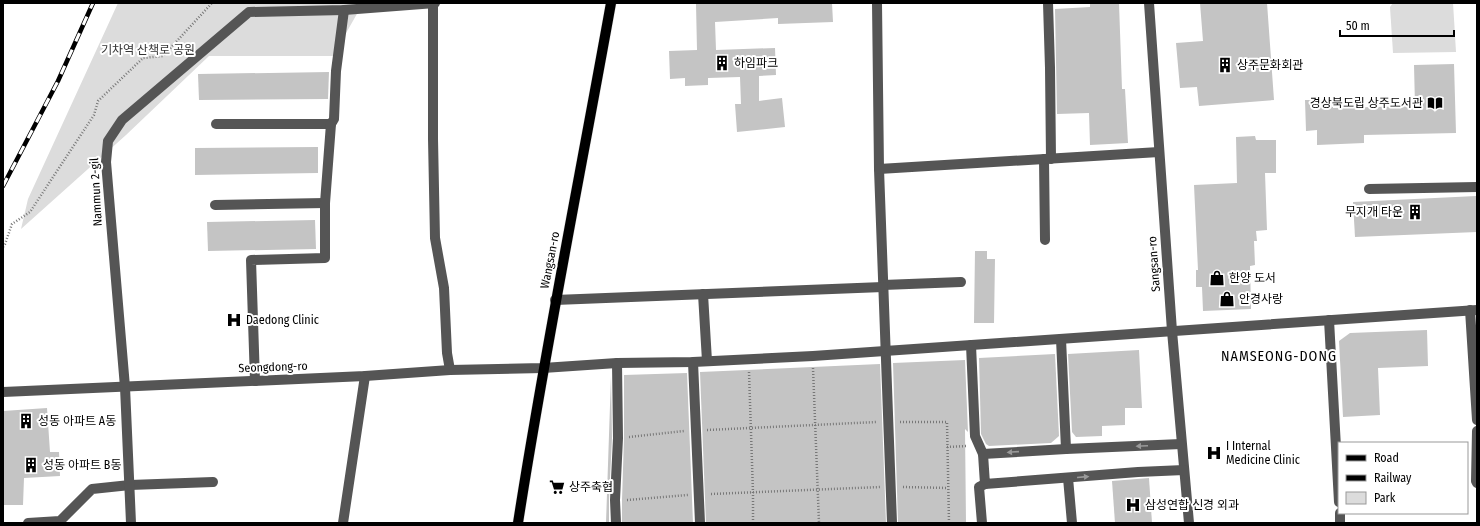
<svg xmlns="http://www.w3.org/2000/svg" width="1480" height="526" font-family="'Fira Sans Condensed','Noto Sans KR',sans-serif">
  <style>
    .green { fill: #dcdcdc }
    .building { fill: #c4c4c4 }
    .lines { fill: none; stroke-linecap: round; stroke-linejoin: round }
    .major-casing { stroke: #dbdbdb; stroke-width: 11 }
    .path { stroke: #777; stroke-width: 2.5; stroke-dasharray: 1 2; stroke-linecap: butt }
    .minor { stroke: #555; stroke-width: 10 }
    .major { stroke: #000; stroke-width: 10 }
    .rail-casing { stroke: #000; stroke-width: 4.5 }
    .rail { stroke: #fff; stroke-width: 3; stroke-dasharray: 9; stroke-linecap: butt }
    .oneway { fill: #999 }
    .labels { text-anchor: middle; stroke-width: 4; stroke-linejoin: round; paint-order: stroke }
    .park-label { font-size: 12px; fill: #333; stroke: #fff }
    .poi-label { font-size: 12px; fill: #000; stroke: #fff; text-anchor: start }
    .street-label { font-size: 12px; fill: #000; stroke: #fff }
    .quarter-label { font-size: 14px; letter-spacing: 1px; fill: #000; stroke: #fff }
  </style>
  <rect width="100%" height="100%" fill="#fff"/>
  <g class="green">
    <path d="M 118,3 L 362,3 L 362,5 L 333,56 L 209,56 L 126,135 L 21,229 L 28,199 Z"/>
    <path d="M 1393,3 L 1453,3 L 1456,52 L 1393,53 L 1390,7 Z"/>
  </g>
  <g class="building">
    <path d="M 726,3 L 832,3 L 833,22 L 778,24 L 778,18 L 715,22 L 716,50 L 775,48 L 776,75 L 759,76 L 759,101 L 782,98 L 785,127 L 737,132 L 735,104 L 741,104 L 740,77 L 708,78 L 708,85 L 685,86 L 685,78 L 670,79 L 669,51 L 697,50 L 696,4 Z"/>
    <path d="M 1090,3 L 1119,3 L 1122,89 L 1125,89 L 1128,143 L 1090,145 L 1089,113 L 1057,114 L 1055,9 L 1090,7 Z"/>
    <path d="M 1200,3 L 1267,3 L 1274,100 L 1199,106 L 1197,87 L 1180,88 L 1176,43 L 1203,41 Z"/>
    <path d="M 1454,64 L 1456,133 L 1364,135 L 1364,143 L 1317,145 L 1317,130 L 1306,131 L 1305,100 L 1333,100 L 1333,108 L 1415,106 L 1414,65 Z"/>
    <path d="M 329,72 L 328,99 L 199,100 L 198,74 Z"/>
    <path d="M 1255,136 L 1256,140 L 1276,140 L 1276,173 L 1265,173 L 1267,230 L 1256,231 L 1257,241 L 1254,241 L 1255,265 L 1250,266 L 1251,309 L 1203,311 L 1202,287 L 1196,287 L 1196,270 L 1198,270 L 1194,185 L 1237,183 L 1236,137 Z"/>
    <path d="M 318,147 L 318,173 L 195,175 L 195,148 Z"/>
    <path d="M 1476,196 L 1477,232 L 1355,237 L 1353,202 Z"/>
    <path d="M 315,220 L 316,249 L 208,251 L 207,222 Z"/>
    <path d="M 975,251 L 987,251 L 987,259 L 995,259 L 994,323 L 974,323 Z"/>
    <path d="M 1427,330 L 1428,366 L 1378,368 L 1380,415 L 1343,417 L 1339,341 L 1350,333 Z"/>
    <path d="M 1139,350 L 1142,408 L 1125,408 L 1125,425 L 1102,426 L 1102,436 L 1076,437 L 1072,432 L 1068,354 Z"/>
    <path d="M 1055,354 L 1059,436 L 1051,443 L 989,446 L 986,444 L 981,434 L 979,358 Z"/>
    <path d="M 965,360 L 968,432 L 965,429 L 966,523 L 898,523 L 893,363 Z"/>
    <path d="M 880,364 L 886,523 L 706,523 L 700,372 Z"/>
    <path d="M 687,373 L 693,523 L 622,523 L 622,500 L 624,438 L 624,375 Z"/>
    <path d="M 611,376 L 612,438 L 609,500 L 609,523 L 606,523 Z"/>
    <path d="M 47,408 L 50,452 L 59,452 L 60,476 L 24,478 L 23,505 L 3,505 L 3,411 Z"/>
    <path d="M 1149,478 L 1152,523 L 1115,523 L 1112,481 Z"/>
  </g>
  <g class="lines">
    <g class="major-casing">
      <path id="major" d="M 518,523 C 545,349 580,176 611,3"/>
    </g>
    <g class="path">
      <path d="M 3,247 L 5,244 L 12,224 L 30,212 L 94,115 L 98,101 L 143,58 L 163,56 L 212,3"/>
      <path d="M 813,368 L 819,523"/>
      <path d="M 749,372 L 753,493 L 753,523"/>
      <path d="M 900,422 L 947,422 L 949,523"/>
      <path d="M 707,430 L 877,422"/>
      <path d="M 629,437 L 684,431"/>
      <path d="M 947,447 L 967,446"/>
      <path d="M 903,487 L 948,488"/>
      <path d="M 711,494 L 880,487"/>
      <path d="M 627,500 L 688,495"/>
    </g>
    <g class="minor">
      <path d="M 433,3 L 433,139 L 435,238 L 444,288 L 447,353 L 450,370"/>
      <path d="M 877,3 L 879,169 L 892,523"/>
      <path d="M 1048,3 L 1050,68 L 1051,159"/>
      <path d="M 1149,3 L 1172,331 L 1189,523"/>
      <path d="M 216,124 L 331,124"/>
      <path d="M 1044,159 L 1045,240"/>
      <path d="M 879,169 L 1159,152"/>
      <path d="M 1369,189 L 1477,187"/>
      <path d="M 215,205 L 325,203"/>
      <path d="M 883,285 L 961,282"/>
      <path d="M 703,294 L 707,361"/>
      <path d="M 555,300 L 883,287"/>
      <path d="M 1470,310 L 1477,420"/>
      <path d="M 1329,320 L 1339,502"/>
      <path d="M 1061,339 L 1066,449"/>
      <path d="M 971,345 L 975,436 L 983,454"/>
      <path d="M 693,362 L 700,523"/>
      <path d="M 255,381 L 251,260 L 325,258 L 325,203 L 331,124 L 334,119 L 336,71 L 344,10"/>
      <path d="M 3,392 L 365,376 L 450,370 L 543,368 L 617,363 L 693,362 L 813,356 L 1477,310"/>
      <path d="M 1477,431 L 1476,481 L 1477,483"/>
      <path d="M 1181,444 L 1066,449 L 983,454 L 985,484 L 1138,472 L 1184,470"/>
      <path d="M 1068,478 L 1072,523"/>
      <path d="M 1340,513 L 1340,523"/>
      <path d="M 28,523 L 60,521 L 92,489 L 130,485 L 213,482"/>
      <path d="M 131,523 L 125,387 L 106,162 L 108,141 L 122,120 L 249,12 L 344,10 L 435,3"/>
      <path d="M 343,523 L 365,376"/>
      <path d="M 616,523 L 615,500 L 618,438 L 617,363"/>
      <path d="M 982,523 L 979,487 L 985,484"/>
    </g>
    <use href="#major" class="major"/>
    <g class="rail-casing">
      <path id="rail" d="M 3,186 L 58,81 L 93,3"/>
    </g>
    <use href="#rail" class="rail"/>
  </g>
  <defs><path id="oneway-solid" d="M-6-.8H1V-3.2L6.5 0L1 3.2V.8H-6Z"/></defs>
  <g class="oneway">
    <use href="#oneway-solid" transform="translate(1142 446) rotate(178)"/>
    <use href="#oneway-solid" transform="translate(1013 452) rotate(176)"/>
    <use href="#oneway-solid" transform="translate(1083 477) rotate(-5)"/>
  </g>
  <defs>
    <g id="building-bare" transform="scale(1.2)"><path d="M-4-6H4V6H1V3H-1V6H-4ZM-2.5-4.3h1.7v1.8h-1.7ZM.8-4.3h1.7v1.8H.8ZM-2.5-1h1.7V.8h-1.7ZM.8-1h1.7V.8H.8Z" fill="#000" stroke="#fff" stroke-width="2.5" paint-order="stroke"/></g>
    <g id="library-bare" transform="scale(1.2)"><path d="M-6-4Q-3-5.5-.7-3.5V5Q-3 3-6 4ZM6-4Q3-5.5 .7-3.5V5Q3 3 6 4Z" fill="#000" stroke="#fff" stroke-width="2.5" paint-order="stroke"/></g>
    <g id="shop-bare" transform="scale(1.2)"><path d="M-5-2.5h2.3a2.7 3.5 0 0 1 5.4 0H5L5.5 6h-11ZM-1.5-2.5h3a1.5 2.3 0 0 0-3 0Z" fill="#000" stroke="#fff" stroke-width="2.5" paint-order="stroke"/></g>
    <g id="hospital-bare" transform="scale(1.2)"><path d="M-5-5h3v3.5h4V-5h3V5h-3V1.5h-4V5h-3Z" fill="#000" stroke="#fff" stroke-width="2.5" paint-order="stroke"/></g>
    <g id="supermarket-bare" transform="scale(1.2)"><path d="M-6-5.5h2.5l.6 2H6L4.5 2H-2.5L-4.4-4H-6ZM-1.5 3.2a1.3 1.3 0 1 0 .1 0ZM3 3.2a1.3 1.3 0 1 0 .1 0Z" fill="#000" stroke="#fff" stroke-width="2.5" paint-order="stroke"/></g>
  </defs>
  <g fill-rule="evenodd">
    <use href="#building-bare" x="722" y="63"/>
    <use href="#building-bare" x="1225" y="65"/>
    <use href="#library-bare" x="1435" y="103"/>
    <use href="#building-bare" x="1415" y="212"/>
    <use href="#shop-bare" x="1217" y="278"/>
    <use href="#shop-bare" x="1227" y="299"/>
    <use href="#hospital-bare" x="234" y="320"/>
    <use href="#building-bare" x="26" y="421"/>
    <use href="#hospital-bare" x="1214" y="453"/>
    <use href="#building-bare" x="31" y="465"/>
    <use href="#supermarket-bare" x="557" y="487"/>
    <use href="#hospital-bare" x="1133" y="505"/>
  </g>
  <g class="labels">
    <g class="park-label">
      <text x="148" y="54">기차역 산책로 공원</text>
    </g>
    <g class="poi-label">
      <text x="734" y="67">하임파크</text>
      <text x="1237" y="69">상주문화회관</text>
      <text x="1423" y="107" text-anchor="end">경상북도립 상주도서관</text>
      <text x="1403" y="216" text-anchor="end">무지개 타운</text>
      <text x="1229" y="282">한양 도서</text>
      <text x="1239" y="303">안경사랑</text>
      <text x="246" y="324">Daedong Clinic</text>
      <text x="38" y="425">성동 아파트 A동</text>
      <text x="1226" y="450">I Internal<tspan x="1226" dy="14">Medicine Clinic</tspan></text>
      <text x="43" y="469">성동 아파트 B동</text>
      <text x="569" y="491">상주축협</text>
      <text x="1145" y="509">삼성연합 신경 외과</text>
    </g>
    <g class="street-label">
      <text transform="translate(96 192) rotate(-93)" y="4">Nammun 2-gil</text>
      <text transform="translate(550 260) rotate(-79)" y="4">Wangsan-ro</text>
      <text transform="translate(1154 264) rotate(-94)" y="4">Sangsan-ro</text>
      <text transform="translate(273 367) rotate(-2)" y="4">Seongdong-ro</text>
    </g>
    <g class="quarter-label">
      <text x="1279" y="361">NAMSEONG-DONG</text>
    </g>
  </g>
  <rect width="1480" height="526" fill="none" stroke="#000000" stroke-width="8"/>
  <rect x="1338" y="442" width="130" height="72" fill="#ffffff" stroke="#999999"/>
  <rect x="1346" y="455" width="20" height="6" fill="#000000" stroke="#999999"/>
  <text x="1374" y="462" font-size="12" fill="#000000">Road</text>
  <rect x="1346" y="475" width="20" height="6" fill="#000000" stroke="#999999"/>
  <text x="1374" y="482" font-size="12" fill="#000000">Railway</text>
  <rect x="1346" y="492" width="20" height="12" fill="#dcdcdc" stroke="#999999"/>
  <text x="1374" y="502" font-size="12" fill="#000000">Park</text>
  <path d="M1340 30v6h114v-6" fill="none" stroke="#000000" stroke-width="2"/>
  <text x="1346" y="30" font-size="12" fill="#000000" stroke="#ffffff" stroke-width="3" paint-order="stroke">50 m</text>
</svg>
